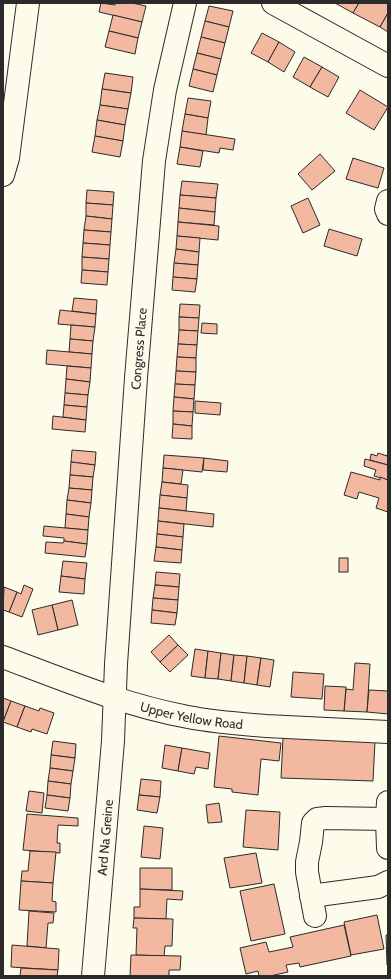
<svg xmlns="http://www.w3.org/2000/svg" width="391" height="979" font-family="Cabin,sans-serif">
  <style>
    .building { fill: #f2b8a0; stroke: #2b2b2b }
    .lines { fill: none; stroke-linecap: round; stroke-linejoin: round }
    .minor-casing { stroke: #2b2b2b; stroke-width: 24 }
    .minor { stroke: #fdfbea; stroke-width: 22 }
    .labels { text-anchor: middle; stroke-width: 3; stroke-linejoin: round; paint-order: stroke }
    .street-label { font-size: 13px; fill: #2b2b2b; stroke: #fdfbea }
  </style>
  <rect width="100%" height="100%" fill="#fdfbea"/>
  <g class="building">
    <path d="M 101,3 L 115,5 L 115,3 L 132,3 L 146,6 L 142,22 L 99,12 Z"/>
    <path d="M 335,3 L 359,3 L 353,13 Z"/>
    <path d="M 359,3 L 388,3 L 388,13 L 380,27 L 353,13 Z"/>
    <path d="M 209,6 L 233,11 L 229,27 L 205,21 Z"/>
    <path d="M 388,13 L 388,32 L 380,27 Z"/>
    <path d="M 113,15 L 142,22 L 138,38 L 109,31 Z"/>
    <path d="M 205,21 L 229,27 L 225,43 L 201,37 Z"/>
    <path d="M 109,31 L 138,38 L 135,54 L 105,47 Z"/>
    <path d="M 262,33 L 279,42 L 268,62 L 251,53 Z"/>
    <path d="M 201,37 L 225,43 L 221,59 L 197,53 Z"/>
    <path d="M 279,42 L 295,52 L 284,72 L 268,62 Z"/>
    <path d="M 197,53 L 221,59 L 217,75 L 193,69 Z"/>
    <path d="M 304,57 L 322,67 L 310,87 L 293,77 Z"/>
    <path d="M 322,67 L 339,77 L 328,97 L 310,87 Z"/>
    <path d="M 193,69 L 217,75 L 213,92 L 189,86 Z"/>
    <path d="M 105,73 L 133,77 L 131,93 L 102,89 Z"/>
    <path d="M 102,89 L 131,93 L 128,109 L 100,105 Z"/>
    <path d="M 360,90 L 388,107 L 374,130 L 346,113 Z"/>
    <path d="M 188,98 L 211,101 L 208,118 L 185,114 Z"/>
    <path d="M 100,105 L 128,109 L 125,125 L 97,120 Z"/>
    <path d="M 185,114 L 208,118 L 206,135 L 182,131 Z"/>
    <path d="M 97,120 L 125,125 L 123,141 L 95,136 Z"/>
    <path d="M 182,131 L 235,139 L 233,150 L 220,148 L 219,153 L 180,147 Z"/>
    <path d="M 95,136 L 123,141 L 120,157 L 92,152 Z"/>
    <path d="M 180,147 L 203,151 L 200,167 L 177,164 Z"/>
    <path d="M 320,154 L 335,171 L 312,190 L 298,174 Z"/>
    <path d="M 353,158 L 384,168 L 378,188 L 346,179 Z"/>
    <path d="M 182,181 L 218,184 L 216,198 L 180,195 Z"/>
    <path d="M 87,190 L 114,192 L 113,205 L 86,203 Z"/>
    <path d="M 180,195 L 216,198 L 215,212 L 179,208 Z"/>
    <path d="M 308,198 L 320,225 L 303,233 L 291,206 Z"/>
    <path d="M 86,203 L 113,205 L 112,219 L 86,216 Z"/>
    <path d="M 179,208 L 215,212 L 214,225 L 178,222 Z"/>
    <path d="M 86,216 L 112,219 L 111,232 L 84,230 Z"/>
    <path d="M 178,222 L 219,226 L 218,240 L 177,236 Z"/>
    <path d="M 329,229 L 362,239 L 357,256 L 324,246 Z"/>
    <path d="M 84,230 L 111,232 L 110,245 L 83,243 Z"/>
    <path d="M 177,236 L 200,238 L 199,252 L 176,249 Z"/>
    <path d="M 83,243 L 110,245 L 109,259 L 82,257 Z"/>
    <path d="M 176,249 L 199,252 L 198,265 L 174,263 Z"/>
    <path d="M 82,257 L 109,259 L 108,272 L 82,270 Z"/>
    <path d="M 174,263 L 198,265 L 197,279 L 173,277 Z"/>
    <path d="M 82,270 L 108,272 L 107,285 L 81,283 Z"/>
    <path d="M 173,277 L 197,279 L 195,292 L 172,290 Z"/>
    <path d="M 74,298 L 97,300 L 96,314 L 72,311 Z"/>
    <path d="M 180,304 L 200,305 L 199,318 L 179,317 Z"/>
    <path d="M 60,310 L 96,314 L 95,327 L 58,324 Z"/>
    <path d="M 179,317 L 199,318 L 198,331 L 179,330 Z"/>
    <path d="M 202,323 L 217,324 L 217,334 L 201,333 Z"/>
    <path d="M 71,325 L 95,327 L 93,341 L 70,339 Z"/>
    <path d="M 179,330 L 198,331 L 197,345 L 178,344 Z"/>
    <path d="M 70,339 L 93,341 L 92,354 L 69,352 Z"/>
    <path d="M 178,344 L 197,345 L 196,358 L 177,357 Z"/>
    <path d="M 47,350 L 92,354 L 91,368 L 46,364 Z"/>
    <path d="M 177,357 L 196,358 L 196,372 L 176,371 Z"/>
    <path d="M 67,366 L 91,368 L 90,382 L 66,379 Z"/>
    <path d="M 176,371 L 196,372 L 195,385 L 175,384 Z"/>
    <path d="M 66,379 L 90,382 L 88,395 L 65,393 Z"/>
    <path d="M 175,384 L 195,385 L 194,399 L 174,397 Z"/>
    <path d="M 65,393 L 88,395 L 87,407 L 64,405 Z"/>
    <path d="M 174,397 L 194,399 L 193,412 L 173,411 Z"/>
    <path d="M 195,401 L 221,403 L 220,415 L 195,413 Z"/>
    <path d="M 64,405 L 87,407 L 86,420 L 63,417 Z"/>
    <path d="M 173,411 L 193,412 L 192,426 L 173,424 Z"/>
    <path d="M 53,416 L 86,420 L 85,432 L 52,429 Z"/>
    <path d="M 173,424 L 192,426 L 192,439 L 172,438 Z"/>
    <path d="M 72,450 L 96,452 L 95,465 L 71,462 Z"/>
    <path d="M 388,452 L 388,465 L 370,460 L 371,454 L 377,456 L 378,453 L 387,456 Z"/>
    <path d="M 164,455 L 204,458 L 202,472 L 163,468 Z"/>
    <path d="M 204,458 L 228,461 L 227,472 L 203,470 Z"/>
    <path d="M 365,459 L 388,465 L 388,480 L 374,476 L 376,470 L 364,466 Z"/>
    <path d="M 71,462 L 95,465 L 93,477 L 70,475 Z"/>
    <path d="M 163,468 L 183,470 L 181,484 L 162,482 Z"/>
    <path d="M 351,472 L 380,480 L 380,477 L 388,480 L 388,512 L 376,508 L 379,498 L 359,492 L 357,499 L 344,495 Z"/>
    <path d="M 70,475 L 93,477 L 92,490 L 69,488 Z"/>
    <path d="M 162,482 L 188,485 L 187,498 L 160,495 Z"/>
    <path d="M 69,488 L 92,490 L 91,503 L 67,500 Z"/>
    <path d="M 160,495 L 187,498 L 186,511 L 159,508 Z"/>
    <path d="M 67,500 L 91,503 L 89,517 L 66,514 Z"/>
    <path d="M 159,508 L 214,514 L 213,527 L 158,521 Z"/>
    <path d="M 66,514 L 89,517 L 88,530 L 65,528 Z"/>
    <path d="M 158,521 L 184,524 L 183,537 L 157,534 Z"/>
    <path d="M 44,526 L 88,530 L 87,544 L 64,541 L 64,538 L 43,536 Z"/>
    <path d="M 157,534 L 183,537 L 182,550 L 156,547 Z"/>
    <path d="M 64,541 L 87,544 L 85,557 L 45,553 L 46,542 L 63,543 Z"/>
    <path d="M 156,547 L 182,550 L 181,563 L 154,561 Z"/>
    <rect x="339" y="558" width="9" height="14"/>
    <path d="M 63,561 L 87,563 L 85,579 L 61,576 Z"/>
    <path d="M 156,572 L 180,574 L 179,587 L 155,585 Z"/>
    <path d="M 61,576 L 85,579 L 84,594 L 59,592 Z"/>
    <path d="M 24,585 L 33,589 L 22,617 L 9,612 L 17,592 L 21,594 Z"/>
    <path d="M 155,585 L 179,587 L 178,600 L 153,598 Z"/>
    <path d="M 4,587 L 17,592 L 9,612 L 3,610 Z"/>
    <path d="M 153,598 L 178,600 L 177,613 L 152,610 Z"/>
    <path d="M 72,600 L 78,625 L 58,630 L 52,605 Z"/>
    <path d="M 52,605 L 58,630 L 38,635 L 32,610 Z"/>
    <path d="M 152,610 L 177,613 L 175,625 L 151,623 Z"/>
    <path d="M 169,635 L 178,645 L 160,662 L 151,652 Z"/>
    <path d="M 178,645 L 188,655 L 170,672 L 160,662 Z"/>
    <path d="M 195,649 L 208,651 L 205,678 L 191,676 Z"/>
    <path d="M 208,651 L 221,653 L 218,679 L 205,678 Z"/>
    <path d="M 221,653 L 234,655 L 231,681 L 218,679 Z"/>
    <path d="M 234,655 L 247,656 L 244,683 L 231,681 Z"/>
    <path d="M 247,656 L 261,658 L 257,685 L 244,683 Z"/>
    <path d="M 261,658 L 274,660 L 270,687 L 257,685 Z"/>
    <path d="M 355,663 L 370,664 L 367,712 L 344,711 L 346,689 L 353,690 Z"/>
    <path d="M 293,672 L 324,674 L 322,699 L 291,697 Z"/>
    <path d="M 325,686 L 346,687 L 344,711 L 324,710 Z"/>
    <path d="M 369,690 L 388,691 L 388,714 L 367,712 Z"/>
    <path d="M 3,698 L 11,701 L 3,722 Z"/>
    <path d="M 11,701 L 25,706 L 17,727 L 3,722 Z"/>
    <path d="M 25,706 L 39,711 L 40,708 L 54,713 L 47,734 L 32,729 L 31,732 L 17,727 Z"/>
    <path d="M 219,736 L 281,743 L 279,761 L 261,759 L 258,795 L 232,792 L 232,789 L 214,787 Z"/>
    <path d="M 283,738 L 375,741 L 373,781 L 281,778 Z"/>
    <path d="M 53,741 L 76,744 L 75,758 L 51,755 Z"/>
    <path d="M 165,745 L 182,748 L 178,771 L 162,768 Z"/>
    <path d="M 182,748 L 210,753 L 208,769 L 196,767 L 194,774 L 178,771 Z"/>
    <path d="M 51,755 L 75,758 L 73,771 L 50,768 Z"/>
    <path d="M 50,768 L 73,771 L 71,784 L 48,781 Z"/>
    <path d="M 141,779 L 161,781 L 160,797 L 139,795 Z"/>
    <path d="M 48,781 L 71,784 L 70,798 L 47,795 Z"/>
    <path d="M 29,791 L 44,793 L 42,813 L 26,811 Z"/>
    <path d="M 47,795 L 70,798 L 68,811 L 45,808 Z"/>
    <path d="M 139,795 L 160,797 L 157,813 L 137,810 Z"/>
    <path d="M 219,803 L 222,822 L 208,823 L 206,805 Z"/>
    <path d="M 246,810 L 280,812 L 278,850 L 243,847 Z"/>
    <path d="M 27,814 L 78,818 L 78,826 L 58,825 L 57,843 L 60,843 L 60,853 L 23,850 Z"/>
    <path d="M 144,826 L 163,828 L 160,859 L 141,857 Z"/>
    <path d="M 30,851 L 56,852 L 53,883 L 21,881 L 22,871 L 28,871 Z"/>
    <path d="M 256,853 L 262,883 L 230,888 L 224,858 Z"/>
    <path d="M 140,868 L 172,868 L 172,890 L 140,889 Z"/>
    <path d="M 21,881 L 53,883 L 52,901 L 56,902 L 56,912 L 19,910 Z"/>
    <path d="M 274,884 L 285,934 L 251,941 L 240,891 Z"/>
    <path d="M 140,889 L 183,891 L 182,900 L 167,899 L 166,919 L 134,918 L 134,907 L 140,907 Z"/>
    <path d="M 29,911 L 54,913 L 53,923 L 48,923 L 46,948 L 27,946 Z"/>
    <path d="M 377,915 L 384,949 L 351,955 L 344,922 Z"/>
    <path d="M 134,918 L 173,919 L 172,946 L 165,946 L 164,956 L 136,955 L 137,928 L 133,928 Z"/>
    <path d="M 344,925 L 351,956 L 300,967 L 299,963 L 286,965 L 288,972 L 270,976 L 259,976 L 258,971 L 246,974 L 240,948 L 266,942 L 269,952 L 293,947 L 290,937 Z"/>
    <path d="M 386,935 L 388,935 L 388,964 L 387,965 Z"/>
    <path d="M 12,945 L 59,949 L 58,970 L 11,967 Z"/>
    <path d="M 131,955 L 181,956 L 180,970 L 169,970 L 169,976 L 130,976 Z"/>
    <path d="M 21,968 L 58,970 L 57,976 L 20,976 Z"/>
  </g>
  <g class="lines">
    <g class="minor-casing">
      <g id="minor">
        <path d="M 273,3 L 388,66"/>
        <path d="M 3,175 L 8,158 L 28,3"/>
        <path d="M 388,201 L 386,209 L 388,214"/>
        <path id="s1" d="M 3,657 C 64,680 124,705 188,717 C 214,722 240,724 266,726 C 307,728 347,730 388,732"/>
        <path d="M 387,819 L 388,848"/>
        <path d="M 311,896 L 378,887 L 388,882"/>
        <path d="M 315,916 L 307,872 L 307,862 L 311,842 L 313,823 L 317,819 L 326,818 L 387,819 L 388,802"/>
        <path id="s2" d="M 93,976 L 113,741 L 116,664 L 136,378 L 154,161 L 165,90 L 185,3"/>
      </g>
    </g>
    <use href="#minor" class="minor"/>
  </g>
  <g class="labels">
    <g class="street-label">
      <text dy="5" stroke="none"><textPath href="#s2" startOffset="629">Congress Place</textPath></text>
      <text dy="5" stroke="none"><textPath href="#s1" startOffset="198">Upper Yellow Road</textPath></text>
      <text dy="5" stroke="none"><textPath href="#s2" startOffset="139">Ard Na Greine</textPath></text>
    </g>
  </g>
  <rect width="391" height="979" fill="none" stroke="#2b2b2b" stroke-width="8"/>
</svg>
